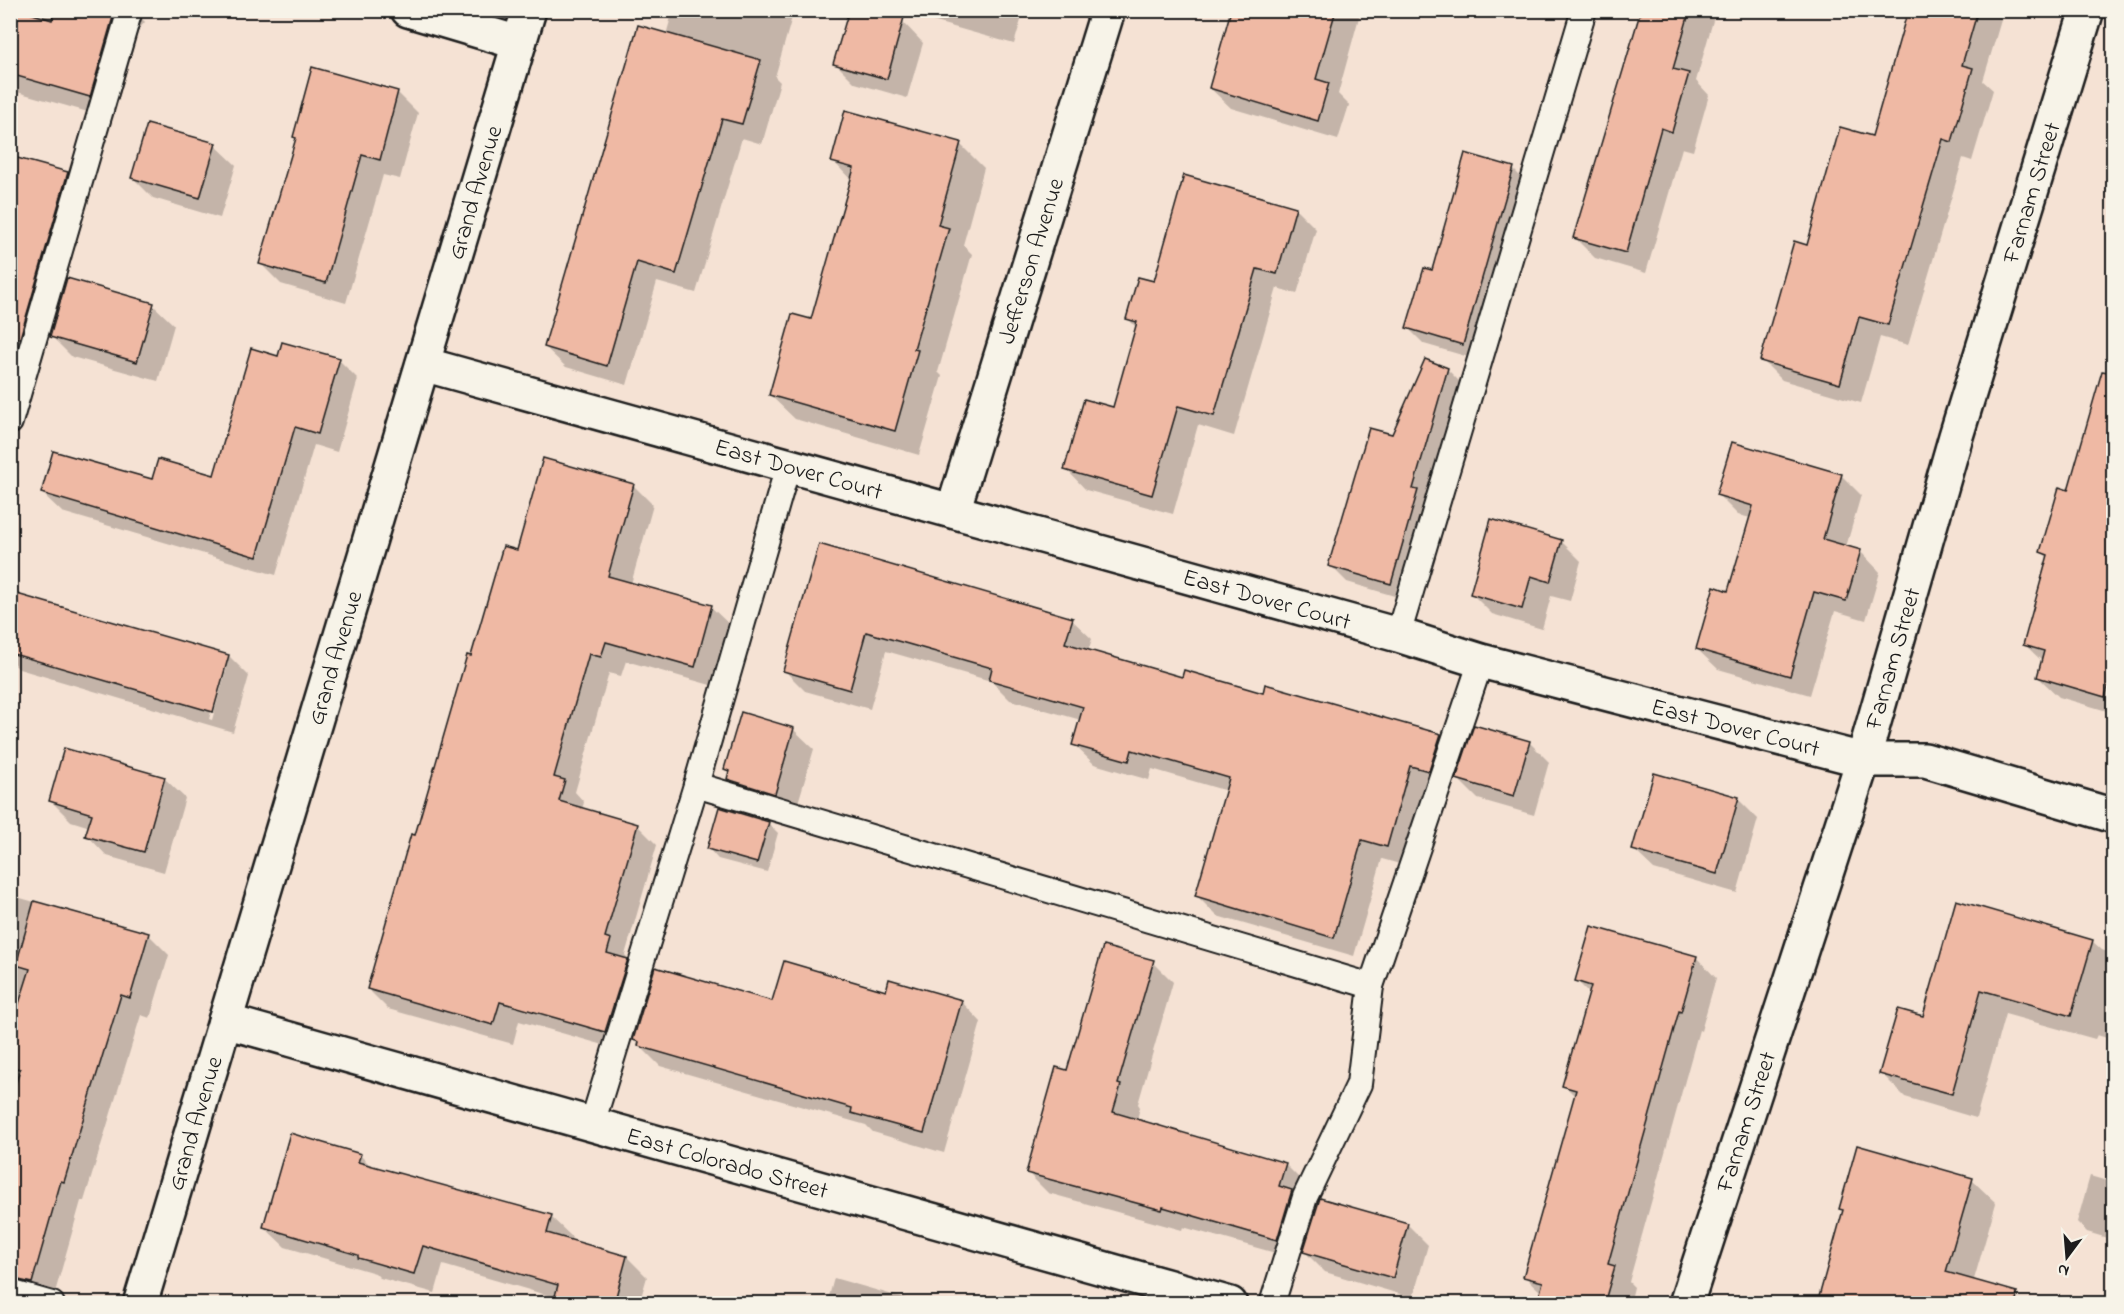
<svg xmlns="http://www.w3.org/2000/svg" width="2124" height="1314" font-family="'Indie Flower',sans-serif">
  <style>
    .shadow { fill: #0003; fill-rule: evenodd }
    .building { fill: #efb9a4; stroke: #1c1c1c; stroke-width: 1.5 }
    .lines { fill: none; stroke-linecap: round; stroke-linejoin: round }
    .service-casing { stroke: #1c1c1c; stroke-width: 28 }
    .minor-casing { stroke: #1c1c1c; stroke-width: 38 }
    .service { stroke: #f7f3e8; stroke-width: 24 }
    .minor { stroke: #f7f3e8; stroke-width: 33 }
    .labels { text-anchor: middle; stroke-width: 6; stroke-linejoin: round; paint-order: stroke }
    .street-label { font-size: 24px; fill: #1c1c1c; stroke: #f7f3e8 }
  </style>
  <rect width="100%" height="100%" fill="#f5e2d4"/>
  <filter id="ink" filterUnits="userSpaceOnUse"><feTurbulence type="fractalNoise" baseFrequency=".0167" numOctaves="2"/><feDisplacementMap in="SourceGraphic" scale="12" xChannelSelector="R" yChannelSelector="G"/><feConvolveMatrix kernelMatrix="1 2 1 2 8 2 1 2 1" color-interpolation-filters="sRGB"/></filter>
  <g filter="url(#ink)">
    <g class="shadow">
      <path d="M 10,10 L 134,10 L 145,22 L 139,29 L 113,119 L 10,90 Z"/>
      <path d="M 673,10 L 794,10 L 775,77 L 780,82 L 762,144 L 742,138 L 696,293 L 657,282 L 627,385 L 566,367 L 545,347 L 666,35 Z"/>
      <path d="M 912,10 L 1024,10 L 1014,44 L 918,17 Z"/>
      <path d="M 1238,10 L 1361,10 L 1338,94 L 1349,105 L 1338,140 L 1231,108 L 1210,88 Z"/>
      <path d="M 1640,10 L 1716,10 L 1696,81 L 1709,95 L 1693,151 L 1682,148 L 1646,273 L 1595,258 L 1575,238 L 1637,29 L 1635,28 Z"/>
      <path d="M 1901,10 L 2004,10 L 1983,81 L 1993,90 L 1972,161 L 1963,158 L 1908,345 L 1880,337 L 1861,403 L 1782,380 L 1762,360 L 1808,246 L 1873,138 L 1905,27 L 1903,25 L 1907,12 Z"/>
      <path d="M 903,22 L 923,43 L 907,98 L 855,83 L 835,63 Z"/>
      <path d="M 397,92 L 418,113 L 400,179 L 383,175 L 346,303 L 281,284 L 261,264 Z"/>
      <path d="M 960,144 L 984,168 L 963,245 L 972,254 L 938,372 L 942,376 L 919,455 L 795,419 L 770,395 L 812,321 L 852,181 L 833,161 Z"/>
      <path d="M 215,145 L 236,165 L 220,218 L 153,198 L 133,178 Z"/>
      <path d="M 10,157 L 67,173 L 90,196 L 66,280 L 153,305 L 174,325 L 158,381 L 72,357 L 50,335 L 39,371 L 10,363 Z"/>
      <path d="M 1513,169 L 1529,185 L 1479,360 L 1424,344 L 1408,328 Z"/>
      <path d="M 1185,177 L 1296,209 L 1316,229 L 1297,294 L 1277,288 L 1234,436 L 1198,425 L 1173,514 L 1086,490 L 1066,469 L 1114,409 L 1137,328 L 1128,319 L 1155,283 Z"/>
      <path d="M 279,358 L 339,360 L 358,379 L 337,452 L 314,445 L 276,575 L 62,512 L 42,493 L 215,477 Z"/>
      <path d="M 1447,369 L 1464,386 L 1408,600 L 1347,582 L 1330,565 Z"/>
      <path d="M 2114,387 L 2114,713 L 2059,697 L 2038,677 L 2043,662 L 2024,644 L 2049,559 L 2042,552 Z"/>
      <path d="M 1841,475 L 1861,495 L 1846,547 L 1860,551 L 1880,572 L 1866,620 L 1835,611 L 1810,695 L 1718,669 L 1697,649 L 1729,593 L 1751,518 L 1738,515 L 1718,495 Z"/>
      <path d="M 633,485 L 653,505 L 631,584 L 711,607 L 732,627 L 714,686 L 626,661 L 621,676 L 609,673 L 575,792 L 584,802 L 582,810 L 637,825 L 657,845 L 625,955 L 630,960 L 625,1051 L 519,1021 L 513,1044 L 388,1009 L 368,989 L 472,658 L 518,552 Z"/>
      <path d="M 1561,541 L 1581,561 L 1570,601 L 1551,596 L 1542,629 L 1492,614 L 1472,594 Z"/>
      <path d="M 820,546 L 1072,620 L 1092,639 L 1088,651 L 1183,679 L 1440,735 L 1460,755 L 1407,866 L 1382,859 L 1354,956 L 1217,916 L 1197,896 L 1227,791 L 1152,769 L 1149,780 L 1094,764 L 1074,745 L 1081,720 L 1010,700 L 991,681 L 886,651 L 870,709 L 805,691 L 785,671 Z"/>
      <path d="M 10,608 L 229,656 L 249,676 L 233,732 L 19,669 L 10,660 ZM 224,667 L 227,667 L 212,720 L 209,719 Z"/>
      <path d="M 793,729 L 814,749 L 795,813 L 749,799 L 728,779 L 730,773 L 726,769 Z"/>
      <path d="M 1529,742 L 1549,762 L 1534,815 L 1478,799 L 1458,779 Z"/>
      <path d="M 164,778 L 185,798 L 164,872 L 107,856 L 87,835 L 90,827 L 71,821 L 51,801 Z"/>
      <path d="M 1738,799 L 1758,819 L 1737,893 L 1654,869 L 1633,849 Z"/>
      <path d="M 768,823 L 778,833 L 767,872 L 718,859 L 708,848 Z"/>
      <path d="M 10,895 L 149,935 L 169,955 L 150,1018 L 141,1015 L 84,1201 L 81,1201 L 52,1303 L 10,1304 L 10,1109 L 19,1080 L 10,1077 Z"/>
      <path d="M 1957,902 L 2092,941 L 2102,950 L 2114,954 L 2114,1040 L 2097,1035 L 2095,1039 L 2005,1014 L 1976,1118 L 1905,1097 L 1881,1073 L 1924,1018 Z"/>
      <path d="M 1696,957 L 1716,978 L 1701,1031 L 1699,1030 L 1629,1282 L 1634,1287 L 1630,1304 L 1539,1304 L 1542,1293 L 1524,1276 L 1576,1097 L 1564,1085 L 1590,994 L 1577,981 Z"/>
      <path d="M 1153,962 L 1173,982 L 1138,1104 L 1140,1107 L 1137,1120 L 1285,1164 L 1306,1185 L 1297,1259 L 1183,1227 L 1182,1230 L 1048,1193 L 1028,1173 L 1069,1072 Z"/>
      <path d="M 887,993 L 961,1001 L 981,1022 L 944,1153 L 873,1132 L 866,1125 L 660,1066 L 634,1040 L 773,1002 Z"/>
      <path d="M 360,1155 L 372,1167 L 551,1217 L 572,1237 L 570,1241 L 627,1257 L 647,1277 L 639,1304 L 565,1304 L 560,1299 L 443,1265 L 435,1293 L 380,1278 L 375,1273 L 285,1247 L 264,1227 Z"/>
      <path d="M 2090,1176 L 2114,1183 L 2114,1240 L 2087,1232 L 2077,1222 Z"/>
      <path d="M 1972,1180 L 1996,1203 L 1973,1283 L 1993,1304 L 1840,1209 Z"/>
      <path d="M 1321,1200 L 1408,1225 L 1428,1245 L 1413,1298 L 1325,1272 L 1305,1252 Z"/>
      <path d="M 834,1278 L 924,1304 L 827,1304 Z"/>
    </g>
    <g class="building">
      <path d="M 10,10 L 20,10 L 52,20 L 55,10 L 115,10 L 90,97 L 10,74 Z"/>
      <path d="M 849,10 L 906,10 L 887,79 L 833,64 Z"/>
      <path d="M 1231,10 L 1336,10 L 1316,79 L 1329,83 L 1318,121 L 1209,88 Z"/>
      <path d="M 1641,10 L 1690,10 L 1673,69 L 1689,73 L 1672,132 L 1661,128 L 1626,253 L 1573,238 Z"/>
      <path d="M 1908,10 L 1978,10 L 1962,65 L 1973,68 L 1952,142 L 1943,139 L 1888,325 L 1859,317 L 1840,384 L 1760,361 L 1794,241 L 1807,245 L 1840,127 L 1872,136 Z"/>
      <path d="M 638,25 L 761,60 L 742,124 L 722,119 L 676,274 L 637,262 L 607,366 L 544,347 Z"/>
      <path d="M 312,67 L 398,91 L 380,160 L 362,155 L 326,283 L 259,264 L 296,138 L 293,137 Z"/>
      <path d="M 845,110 L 961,142 L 938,225 L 949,228 L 914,349 L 918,350 L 895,431 L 769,395 L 792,314 L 811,319 L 854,168 L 831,162 Z"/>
      <path d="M 147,124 L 216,143 L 200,198 L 131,178 Z"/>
      <path d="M 1465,153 L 1514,167 L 1463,345 L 1406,328 L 1424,268 L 1432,270 Z"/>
      <path d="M 10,156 L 68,172 L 20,338 L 10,337 Z"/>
      <path d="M 1184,175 L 1296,207 L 1277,274 L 1257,269 L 1214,416 L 1178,406 L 1152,495 L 1064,470 L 1084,399 L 1113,407 L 1137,322 L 1126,319 L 1138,277 L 1154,281 Z"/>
      <path d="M 67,278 L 154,303 L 137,362 L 50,337 Z"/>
      <path d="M 282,342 L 340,358 L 318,434 L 295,427 L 257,557 L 41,493 L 53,451 L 152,479 L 158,459 L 214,475 L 251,348 L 278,356 Z"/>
      <path d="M 1425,359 L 1448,368 L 1413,489 L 1418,490 L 1391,584 L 1328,566 L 1369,428 L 1392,434 Z"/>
      <path d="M 2102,371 L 2114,373 L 2114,667 L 2105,697 L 2037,677 L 2044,651 L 2023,645 L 2048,555 L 2040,552 L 2059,487 L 2068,490 Z"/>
      <path d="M 1732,442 L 1842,474 L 1823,539 L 1861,550 L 1846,601 L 1814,592 L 1790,676 L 1696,649 L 1714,586 L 1728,591 L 1753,506 L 1716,495 Z"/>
      <path d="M 543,458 L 634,484 L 608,576 L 712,605 L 695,667 L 606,642 L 601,657 L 589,654 L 554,777 L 565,780 L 559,801 L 638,824 L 605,937 L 611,939 L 607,953 L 628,959 L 605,1032 L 500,1002 L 493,1025 L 367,989 L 411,834 L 415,835 L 467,655 L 471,656 L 503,546 L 517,550 Z"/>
      <path d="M 1491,519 L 1562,540 L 1550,582 L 1531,576 L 1522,609 L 1470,594 Z"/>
      <path d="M 819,544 L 1073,618 L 1065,643 L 1182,677 L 1184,670 L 1263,693 L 1265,684 L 1441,734 L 1429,771 L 1410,766 L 1387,847 L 1362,840 L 1334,938 L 1195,896 L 1229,778 L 1132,750 L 1129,761 L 1072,745 L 1083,707 L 989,680 L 992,668 L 866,632 L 850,690 L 783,671 Z"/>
      <path d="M 10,592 L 229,655 L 213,712 L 10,653 Z"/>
      <path d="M 741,712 L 794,728 L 775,794 L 727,779 L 729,771 L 724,769 Z"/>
      <path d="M 1474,725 L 1530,741 L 1514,796 L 1456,779 Z"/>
      <path d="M 64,748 L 165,777 L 144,852 L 85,836 L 92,814 L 49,801 Z"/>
      <path d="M 1654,773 L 1739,797 L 1717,874 L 1632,850 Z"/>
      <path d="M 719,807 L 769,822 L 757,863 L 707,849 Z"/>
      <path d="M 1956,900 L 2093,940 L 2071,1016 L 1981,990 L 1952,1094 L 1879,1074 L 1898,1009 L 1923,1016 Z"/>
      <path d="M 34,901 L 149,933 L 130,998 L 121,995 L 64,1182 L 61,1181 L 32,1283 L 10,1278 L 10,1104 L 20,1069 L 10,1066 L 10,1032 L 30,969 L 16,965 Z"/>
      <path d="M 1591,926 L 1697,956 L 1681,1012 L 1679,1011 L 1608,1264 L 1615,1266 L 1604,1304 L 1537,1304 L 1543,1282 L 1523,1277 L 1576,1090 L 1562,1086 L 1591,986 L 1575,981 Z"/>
      <path d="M 1103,946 L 1154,960 L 1118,1084 L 1121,1085 L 1113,1112 L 1286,1163 L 1279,1186 L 1292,1190 L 1277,1240 L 1163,1207 L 1162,1210 L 1026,1173 L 1056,1067 L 1067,1070 Z"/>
      <path d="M 784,961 L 886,991 L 889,979 L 962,1000 L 924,1133 L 851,1113 L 852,1108 L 638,1046 L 639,1042 L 633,1040 L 655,967 L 772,1001 Z"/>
      <path d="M 290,1133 L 361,1154 L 358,1162 L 552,1215 L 547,1233 L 627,1256 L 614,1304 L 582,1304 L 555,1296 L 558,1285 L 423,1246 L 414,1274 L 358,1258 L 358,1255 L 263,1227 Z"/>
      <path d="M 1857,1145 L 1973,1178 L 1946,1272 L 2017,1292 L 2016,1304 L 1817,1304 L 1843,1210 L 1839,1209 Z"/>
      <path d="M 1320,1198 L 1408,1223 L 1393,1278 L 1303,1252 Z"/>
    </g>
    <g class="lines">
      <g class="service-casing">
        <g id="service">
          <path d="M 10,422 L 130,10"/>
          <path d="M 788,466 L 696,785 L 1371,986 L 1481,661"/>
          <path d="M 1398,635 L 1584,10"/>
          <path d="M 592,1124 L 696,785"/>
          <path d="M 10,1292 L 52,1304"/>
          <path d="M 1272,1304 L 1305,1197 L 1359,1084 L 1371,986"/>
        </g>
      </g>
      <g class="minor-casing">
        <g id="minor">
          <path d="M 408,10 L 519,43"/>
          <path id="s1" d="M 423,364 L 1398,635 L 1481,661 L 1863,760 L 1925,760 L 2114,816"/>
          <path id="s2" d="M 953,511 L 1108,10"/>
          <path id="s3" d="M 225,1021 L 1230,1304"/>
          <path id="s4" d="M 140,1304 L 529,10"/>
          <path id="s5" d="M 1686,1304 L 1863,760 L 1956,436 L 2087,10"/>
        </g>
      </g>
      <use href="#service" class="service"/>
      <use href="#minor" class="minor"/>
    </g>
  </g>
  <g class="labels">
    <g class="street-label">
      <text dy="8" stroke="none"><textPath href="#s4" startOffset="1161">Grand Avenue</textPath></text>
      <text dy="8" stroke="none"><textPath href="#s5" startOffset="1164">Farnam Street</textPath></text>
      <text dy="8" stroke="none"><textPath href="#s2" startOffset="262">Jefferson Avenue</textPath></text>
      <text dy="8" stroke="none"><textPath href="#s1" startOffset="390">East Dover Court</textPath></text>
      <text dy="8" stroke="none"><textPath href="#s1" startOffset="876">East Dover Court</textPath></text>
      <text dy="8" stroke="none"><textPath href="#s4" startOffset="675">Grand Avenue</textPath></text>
      <text dy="8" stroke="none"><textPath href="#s5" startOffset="678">Farnam Street</textPath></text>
      <text dy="8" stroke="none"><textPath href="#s1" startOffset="1362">East Dover Court</textPath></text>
      <text dy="8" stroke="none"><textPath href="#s4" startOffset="189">Grand Avenue</textPath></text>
      <text dy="8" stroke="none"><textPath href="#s5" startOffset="192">Farnam Street</textPath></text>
      <text dy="8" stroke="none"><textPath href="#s3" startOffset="522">East Colorado Street</textPath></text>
    </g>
  </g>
  <rect width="2124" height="1314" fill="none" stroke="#f7f3e8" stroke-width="36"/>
  <rect x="18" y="18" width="2088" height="1278" fill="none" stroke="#1c1c1c" stroke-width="2" filter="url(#ink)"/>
  <g transform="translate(2067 1257) rotate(196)" stroke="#f7f3e8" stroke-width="4.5" paint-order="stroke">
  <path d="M0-4.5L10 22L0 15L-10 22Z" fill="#1c1c1c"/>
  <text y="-9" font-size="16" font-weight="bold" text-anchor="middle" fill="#1c1c1c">N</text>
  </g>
</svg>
